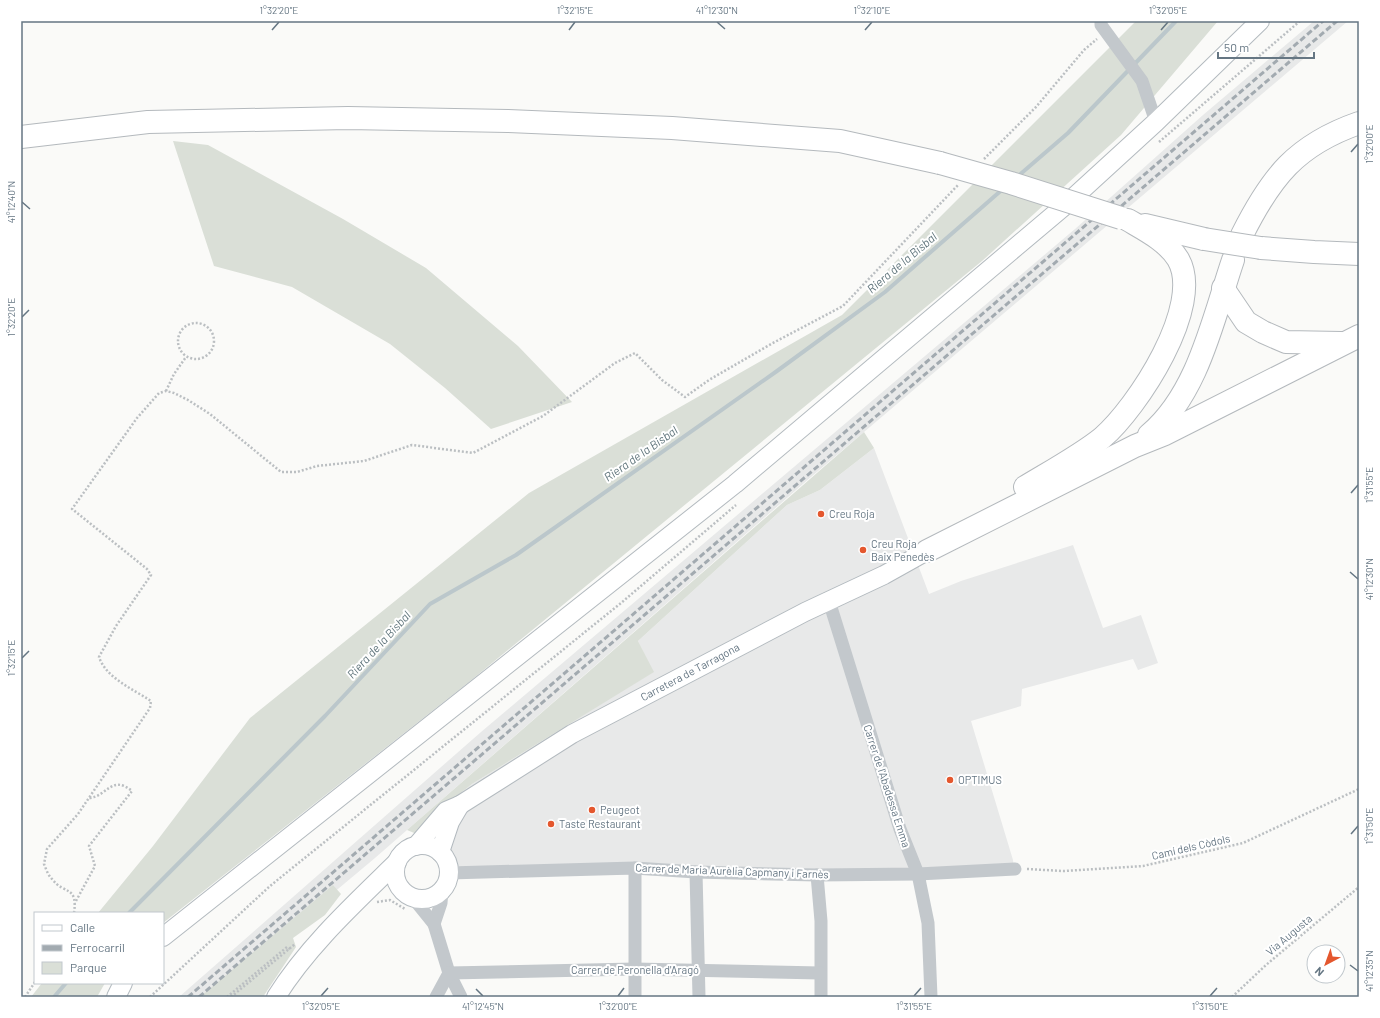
<svg xmlns="http://www.w3.org/2000/svg" width="1380" height="1018" font-family="Barlow,sans-serif">
  <style>
    .built { fill: #e8e9e9 }
    .green { fill: #dadfd7 }
    .lines { fill: none; stroke-linecap: round; stroke-linejoin: round }
    .stream { stroke: #bbc7cb; stroke-width: 4 }
    .secondary-casing { stroke: #b3babf; stroke-width: 20 }
    .highway-casing { stroke: #b4b9bd; stroke-width: 24 }
    .path { stroke: #bbbfc2; stroke-width: 2.5; stroke-dasharray: 2 2; stroke-linecap: butt }
    .street { stroke: #c3c8cc; stroke-width: 13 }
    .secondary { stroke: #fff; stroke-width: 18 }
    .highway { stroke: #fff; stroke-width: 22 }
    .rail { stroke: #a2aab0; stroke-width: 3; stroke-dasharray: 6 3; stroke-linecap: butt }
    .highway-bridge-casing { stroke: #b4b9bd; stroke-width: 24; stroke-linecap: butt }
    .highway-bridge { stroke: #fff; stroke-width: 22 }
    .ticks { fill: none; stroke: #657683; stroke-width: 1.5 }
    .poi-dot { fill: #e4572e; stroke: #fff; stroke-width: 1.5 }
    .labels { text-anchor: middle; stroke-width: 4; stroke-linejoin: round; paint-order: stroke }
    .poi-label { font-size: 11px; fill: #657683; stroke: #fff; text-anchor: start }
    .street-label { font-size: 11px; fill: #657683; stroke: #fff }
    .water-label { font-size: 12px; font-style: italic; fill: #60757c; stroke: #fff }
    .neatline { fill: none; stroke: #657683; stroke-width: 1.5 }
    .ticks-label { font-size: 10px; text-anchor: middle; fill: #657683 }
  </style>
  <rect width="100%" height="100%" fill="#fafaf8"/>
  <g class="built">
    <path d="M 1314,21 L 1348,21 L 811,477 L 375,858 L 209,997 L 179,997 L 481,732 L 1075,229 L 1203,115 Z"/>
    <path d="M 874,448 L 929,594 L 961,581 L 1073,545 L 1103,628 L 1141,615 L 1158,663 L 1138,670 L 1133,659 L 1022,689 L 1021,706 L 971,721 L 1013,860 L 1015,874 L 675,876 L 469,870 L 456,865 L 437,842 L 419,835 L 438,811 L 472,784 L 653,672 L 638,641 L 787,505 L 820,490 Z"/>
  </g>
  <g class="green">
    <path d="M 1136,21 L 1218,21 L 1121,135 L 982,261 L 469,682 L 163,923 L 163,913 L 98,913 L 153,846 L 250,718 L 529,493 L 842,315 Z"/>
    <path d="M 173,141 L 208,145 L 343,219 L 426,268 L 518,346 L 572,402 L 491,429 L 445,388 L 390,344 L 292,287 L 214,266 Z"/>
    <path d="M 864,432 L 874,448 L 820,490 L 787,505 L 638,641 L 654,672 L 472,784 L 438,811 L 419,835 L 407,830 Z"/>
    <path d="M 333,885 L 341,894 L 325,915 L 293,938 L 296,947 L 263,997 L 200,997 Z"/>
    <path d="M 42,983 L 105,983 L 97,997 L 31,997 Z"/>
  </g>
  <g class="lines">
    <g class="stream">
      <path d="M 1017,177 L 1068,133 L 1176,21"/>
      <path d="M 129,913 L 325,716 L 430,604 L 516,555 L 777,371 L 885,292 L 1004,188"/>
      <path d="M 54,997 L 66,983"/>
    </g>
    <g class="secondary-casing">
      <g id="secondary">
        <circle cx="422" cy="872" r="27"/>
        <path d="M 416,846 L 446,811 L 460,805 L 572,734 L 805,612 L 884,575 L 927,551"/>
        <path d="M 440,852 L 450,822 L 460,805"/>
        <path d="M 163,937 L 735,484 L 1062,208 L 1156,122 L 1260,21"/>
        <path d="M 116,997 L 123,983"/>
        <path d="M 276,997 C 308,946 354,904 397,862"/>
      </g>
    </g>
    <g class="highway-casing">
      <g id="highway">
        <path d="M 21,137 L 148,122 L 348,118 L 508,121 L 672,128 L 840,141 L 940,163"/>
        <path d="M 1145,225 L 1204,239"/>
        <path d="M 1242,235 C 1271,177 1296,145 1359,123"/>
        <path d="M 1261,248 L 1314,252 L 1359,254"/>
        <path d="M 1223,288 L 1246,322 L 1263,332 L 1286,342 L 1341,343"/>
        <path d="M 1149,435 C 1198,394 1213,319 1233,260"/>
        <path d="M 1025,487 C 1048,473 1081,455 1102,438 C 1137,408 1205,305 1178,259 C 1167,241 1145,230 1128,220"/>
        <path d="M 927,551 L 1135,446 L 1165,434 L 1359,336"/>
      </g>
    </g>
    <g class="path">
      <path d="M 1159,142 L 1300,21"/>
      <path d="M 984,159 L 1036,107 L 1084,50 L 1097,39"/>
      <circle cx="196" cy="341" r="18"/>
      <path d="M 166,391 L 174,374 L 186,357"/>
      <path d="M 1027,869 L 1063,871 L 1143,866 L 1243,843 L 1359,789"/>
      <path d="M 76,901 L 95,866 L 89,846 L 132,791 C 111,774 107,797 89,798"/>
      <path d="M 377,902 L 390,900 L 405,909"/>
      <path d="M 74,913 C 78,885 64,895 52,879 C 48,875 46,869 44,864 L 47,849 L 78,814 L 150,708 L 151,701 C 133,689 106,678 99,657 L 116,626 L 151,575 L 147,569 L 72,509 L 137,418 L 159,393 L 166,391 L 174,393 L 188,400 L 210,414 L 281,472 L 297,472 L 317,466 L 364,461 L 412,445 L 473,453 L 543,416 L 615,363 L 635,353 L 662,380 L 685,397 L 709,380 L 771,344 L 843,306 L 958,185"/>
      <path d="M 25,997 L 35,982"/>
      <path d="M 150,997 L 270,886 L 621,603 L 736,505"/>
      <path d="M 227,997 L 287,947 L 290,949"/>
      <path d="M 231,997 L 295,944"/>
      <path d="M 1232,997 L 1266,965 L 1359,887"/>
    </g>
    <g class="street">
      <path d="M 1101,21 L 1101,25 L 1142,81 L 1156,122"/>
      <path d="M 829,601 L 900,829 L 918,874 L 928,923 L 931,997"/>
      <path d="M 696,872 L 699,997"/>
      <path d="M 449,873 L 635,868 L 696,872 L 817,875 L 918,874 L 1015,869"/>
      <path d="M 817,875 L 821,921 L 821,997"/>
      <path d="M 413,898 L 434,924 L 449,973 L 461,997"/>
      <path d="M 434,924 L 441,903 L 442,890"/>
      <path d="M 436,997 L 449,973 L 635,969 L 820,973"/>
      <path d="M 635,997 L 635,868"/>
    </g>
    <use href="#secondary" class="secondary"/>
    <use href="#highway" class="highway"/>
    <g class="rail">
      <path d="M 188,997 L 1323,21"/>
      <path d="M 199,997 L 1337,21"/>
    </g>
    <g class="highway-bridge-casing">
      <g id="highway-bridge">
        <path d="M 940,163 L 1011,183 L 1121,218"/>
        <path d="M 1204,239 L 1261,248"/>
      </g>
    </g>
    <use href="#highway-bridge" class="highway-bridge"/>
  </g>
  <path class="ticks" d="M 717,22 L 725,29M 272,30 L 279,22M 569,30 L 575,22M 865,30 L 872,22M 1161,30 L 1168,22M 1351,152 L 1358,144M 22,202 L 30,209M 22,317 L 29,310M 1351,493 L 1358,485M 1350,572 L 1358,579M 22,658 L 29,651M 1351,834 L 1358,826M 1350,965 L 1358,971M 476,989 L 483,996M 321,996 L 328,988M 618,996 L 624,988M 914,996 L 921,988M 1210,996 L 1217,988"/>
  <g class="poi-dot">
    <circle cx="821" cy="514" r="4"/>
    <circle cx="863" cy="550" r="4"/>
    <circle cx="950" cy="780" r="4"/>
    <circle cx="592" cy="810" r="4"/>
    <circle cx="551" cy="824" r="4"/>
  </g>
  <g class="labels">
    <g class="poi-label">
      <text x="829" y="518">Creu Roja</text>
      <text x="871" y="548">Creu Roja<tspan x="871" dy="13">Baix Penedès</tspan></text>
      <text x="958" y="784">OPTIMUS</text>
      <text x="600" y="814">Peugeot</text>
      <text x="559" y="828">Taste Restaurant</text>
    </g>
    <g class="street-label">
      <text transform="translate(690 672) rotate(-28)" y="4">Carretera de Tarragona</text>
      <text transform="translate(887 786) rotate(72)" y="4">Carrer de l'Abadessa Emma</text>
      <text transform="translate(1191 847) rotate(-13)" y="4">Camí dels Còdols</text>
      <text transform="translate(732 871) rotate(2)" y="4">Carrer de Maria Aurèlia Capmany i Farnès</text>
      <text transform="translate(1289 935) rotate(-40)" y="4">Via Augusta</text>
      <text x="635" y="974">Carrer de Peronella d'Aragó</text>
    </g>
    <g class="water-label">
      <text transform="translate(902 263) rotate(-40)" y="4">Riera de la Bisbal</text>
      <text transform="translate(641 454) rotate(-35)" y="4">Riera de la Bisbal</text>
      <text transform="translate(379 645) rotate(-47)" y="4">Riera de la Bisbal</text>
    </g>
  </g>
  <rect width="1380" height="1018" fill="none" stroke="#ffffff" stroke-width="44"/>
  <rect x="34" y="912" width="130" height="72" fill="#ffffff" stroke="#c1c8cd"/>
  <rect x="42" y="925" width="20" height="6" fill="#ffffff" stroke="#c1c8cd"/>
  <text x="70" y="932" font-size="12" fill="#657683">Calle</text>
  <rect x="42" y="945" width="20" height="6" fill="#a2aab0" stroke="#c1c8cd"/>
  <text x="70" y="952" font-size="12" fill="#657683">Ferrocarril</text>
  <rect x="42" y="962" width="20" height="12" fill="#dadfd7" stroke="#c1c8cd"/>
  <text x="70" y="972" font-size="12" fill="#657683">Parque</text>
  <g transform="translate(1326 964) rotate(221)"><circle r="19" fill="#ffffff" stroke="#c1c8cd"/>
  <path d="M0-3L7 15L0 10L-7 15Z" fill="#e4572e"/>
  <text y="-6" font-size="11" font-weight="bold" text-anchor="middle" fill="#657683">N</text>
  </g>
  <path d="M1218 52v6h96v-6" fill="none" stroke="#657683" stroke-width="2"/>
  <text x="1224" y="52" font-size="12" fill="#657683" stroke="#ffffff" stroke-width="3" paint-order="stroke">50 m</text>
  <rect x="22" y="22" width="1336" height="974" class="neatline"/>
  <g class="ticks-label">
    <text x="279" y="14">1°32'20"E</text>
    <text x="575" y="14">1°32'15"E</text>
    <text x="717" y="14">41°12'30"N</text>
    <text x="872" y="14">1°32'10"E</text>
    <text x="1168" y="14">1°32'05"E</text>
    <text transform="translate(1369 144) rotate(-90)" y="4">1°32'00"E</text>
    <text transform="translate(11 202) rotate(-90)" y="4">41°12'40"N</text>
    <text transform="translate(11 317) rotate(-90)" y="4">1°32'20"E</text>
    <text transform="translate(1369 485) rotate(-90)" y="4">1°31'55"E</text>
    <text transform="translate(1369 579) rotate(-90)" y="4">41°12'30"N</text>
    <text transform="translate(11 658) rotate(-90)" y="4">1°32'15"E</text>
    <text transform="translate(1369 826) rotate(-90)" y="4">1°31'50"E</text>
    <text transform="translate(1369 971) rotate(-90)" y="4">41°12'35"N</text>
    <text x="321" y="1010">1°32'05"E</text>
    <text x="483" y="1010">41°12'45"N</text>
    <text x="618" y="1010">1°32'00"E</text>
    <text x="914" y="1010">1°31'55"E</text>
    <text x="1210" y="1010">1°31'50"E</text>
  </g>
</svg>
